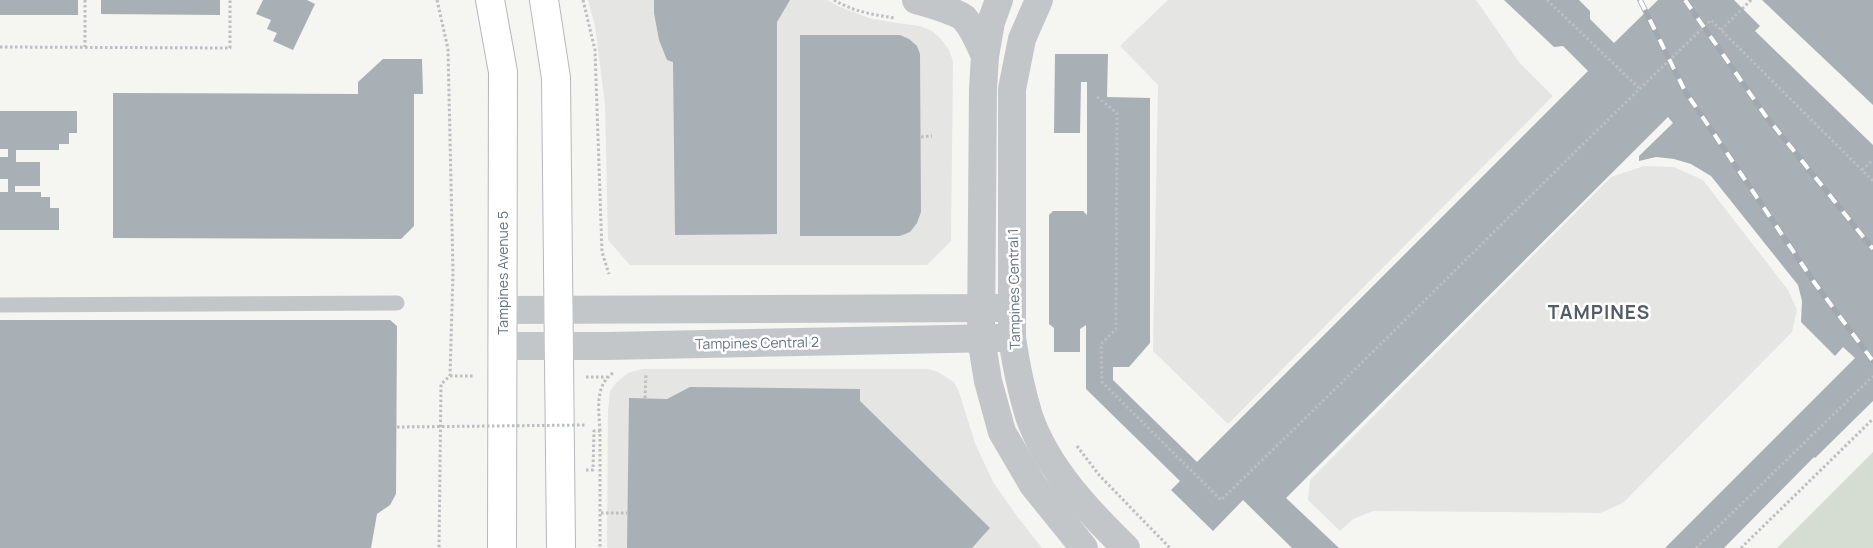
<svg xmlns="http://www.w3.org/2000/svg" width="1873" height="548" font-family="Manrope,sans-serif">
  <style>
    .built { fill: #e5e6e4 }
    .green { fill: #d5dcd2 }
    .building { fill: #a8afb5 }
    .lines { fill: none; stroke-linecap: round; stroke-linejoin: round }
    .primary-casing { stroke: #b5b9bd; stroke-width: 30 }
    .path { stroke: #bcbec0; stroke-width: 3; stroke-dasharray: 2.5 2.5; stroke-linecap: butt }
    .lane { stroke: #c2c6c9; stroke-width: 15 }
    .street { stroke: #c2c6c9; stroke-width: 28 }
    .primary { stroke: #fff; stroke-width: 28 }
    .rail-casing { stroke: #a3a8ae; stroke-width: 5.5 }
    .rail { stroke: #fff; stroke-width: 4; stroke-dasharray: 11; stroke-linecap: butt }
    .path-bridge { stroke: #bcbec0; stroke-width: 3; stroke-dasharray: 2.5 2.5; stroke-linecap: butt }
    .labels { text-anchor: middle; stroke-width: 5; stroke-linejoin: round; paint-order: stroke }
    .street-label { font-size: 14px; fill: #647382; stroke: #fff }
    .district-label { font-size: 19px; font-weight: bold; letter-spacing: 1px; fill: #525d67; stroke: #fff }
  </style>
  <rect width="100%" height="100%" fill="#f5f5f1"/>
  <g class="built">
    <path d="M 588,0 L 827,0 L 840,7 L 869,18 L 897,23 L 920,26 L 932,31 L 941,39 L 949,50 L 953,61 L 951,241 L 927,265 L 630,265 L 608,240 L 605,105 L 595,26 Z"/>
    <path d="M 1168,0 L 1476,0 L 1519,62 L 1553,96 L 1228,424 L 1153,351 L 1158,85 L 1120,46 Z"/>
    <path d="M 1644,166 L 1674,167 L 1703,180 L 1788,290 L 1797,310 L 1792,332 L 1623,503 L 1600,513 L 1373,511 L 1353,519 L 1340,531 L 1308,500 L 1310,480 L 1611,177 Z"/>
    <path d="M 642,369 L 928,369 L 938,372 L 954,382 L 959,392 L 975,443 L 993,482 L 1019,519 L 1042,548 L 607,548 L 608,411 L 610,391 L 617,382 L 628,373 Z"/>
  </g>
  <path class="green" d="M 1873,452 L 1873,548 L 1777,548 Z"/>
  <g class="building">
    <rect x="0" y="0" width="78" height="15"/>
    <path d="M 101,0 L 220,0 L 220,15 L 101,14 Z"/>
    <path d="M 263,0 L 307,0 L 315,4 L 293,50 L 273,41 L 277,33 L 267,29 L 271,20 L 256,14 Z"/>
    <path d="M 654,0 L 790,0 L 777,22 L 777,234 L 675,235 L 673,62 L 667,60 L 659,40 L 654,13 Z"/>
    <path d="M 1504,0 L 1579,0 L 1590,11 L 1590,19 L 1614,43 L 1658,0 L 1734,0 L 1760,26 L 1755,31 L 1873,145 L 1873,401 L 1815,458 L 1814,457 L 1724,548 L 1665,548 L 1855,358 L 1843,347 L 1835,356 L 1801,322 L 1802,301 L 1798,285 L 1711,176 L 1691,164 L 1674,159 L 1656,157 L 1639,161 L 1639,156 L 1673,123 L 1668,117 L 1286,498 L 1339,548 L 1292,548 L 1243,500 L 1213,531 L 1171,490 L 1180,481 L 1086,389 L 1086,325 L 1080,329 L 1080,352 L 1054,352 L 1054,328 L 1049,324 L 1049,215 L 1053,211 L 1083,211 L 1087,215 L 1087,82 L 1081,82 L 1080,133 L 1054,133 L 1055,54 L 1108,54 L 1107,97 L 1150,98 L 1150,343 L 1129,367 L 1113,367 L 1113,380 L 1197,462 L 1588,71 L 1563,46 L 1554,47 Z"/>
    <path d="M 1762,0 L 1873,0 L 1873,105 Z"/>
    <path d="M 800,35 L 900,35 L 909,39 L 917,46 L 920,54 L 921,212 L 917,223 L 910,232 L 900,236 L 800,236 Z"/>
    <path d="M 383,59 L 422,59 L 423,94 L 414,94 L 414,226 L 401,239 L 113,238 L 113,93 L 358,94 L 358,82 Z"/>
    <path d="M 0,111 L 77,111 L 77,133 L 69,133 L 69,144 L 59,144 L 59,150 L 16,150 L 16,162 L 40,162 L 40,186 L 15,186 L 15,192 L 41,192 L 41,197 L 50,197 L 50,208 L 59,208 L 59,230 L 0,230 L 0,192 L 8,192 L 8,179 L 0,179 L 0,157 L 8,157 L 8,149 L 0,149 Z"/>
    <path d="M 0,320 L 390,320 L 397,326 L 396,494 L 390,505 L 377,514 L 371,548 L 0,548 Z"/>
    <path d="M 690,387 L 860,389 L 860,401 L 990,528 L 972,548 L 627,548 L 629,398 L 667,399 Z"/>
  </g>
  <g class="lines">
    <g class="primary-casing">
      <g id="primary">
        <path d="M 490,0 L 503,72 L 502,548"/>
        <path d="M 544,0 L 556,78 L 561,548"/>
      </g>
    </g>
    <g class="path">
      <path d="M 85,0 L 85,47"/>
      <path d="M 437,0 L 448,49 L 453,272 L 450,376 L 441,384 L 439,548"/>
      <path d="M 583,0 L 595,50 L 602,252 L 609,274"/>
      <path d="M 834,0 C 852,11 874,15 895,18"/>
      <path d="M 1547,0 L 1639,88"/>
      <path d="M 1721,30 L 1751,0"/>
      <path d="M 0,47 L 230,48 L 230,0"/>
      <path d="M 1097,97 L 1117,113 L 1116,329 L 1101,344 L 1102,382 L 1221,500 C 1386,341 1546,178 1711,20 L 1873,181"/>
      <path d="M 921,137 L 932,136"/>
      <path d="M 1862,170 L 1873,160"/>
      <path d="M 450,376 L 475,376"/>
      <path d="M 586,377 L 607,377"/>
      <path d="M 645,398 L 646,373"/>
      <path d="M 600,431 C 599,411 594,386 613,373"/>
      <path d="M 1077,446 L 1099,475 L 1170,548"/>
      <path d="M 586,470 L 593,470 L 594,431 L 600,431 L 600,548"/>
      <path d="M 601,513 L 627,513"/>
      <path d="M 1696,548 L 1873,376"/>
      <path d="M 1741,548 L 1873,419"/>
    </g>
    <path class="lane" d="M 0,305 L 397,303"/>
    <g class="street">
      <path d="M 916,0 C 925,2 957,12 964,18 C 974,29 979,43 985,56"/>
      <path d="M 999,0 L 991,22 L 985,56 L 983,89 L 981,338 L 988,381 L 1002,432 L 1033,485 L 1084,548"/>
      <path d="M 1039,0 L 1022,39 L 1012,89 L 1012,338 C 1016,365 1021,390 1029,416 C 1047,468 1088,511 1126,548"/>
      <path d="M 503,310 L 999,308"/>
      <path d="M 502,346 L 608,346 L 998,338"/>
    </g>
    <use href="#primary" class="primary"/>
    <g class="rail-casing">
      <g id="rail">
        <path d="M 1640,0 L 1685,91 L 1814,282 L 1873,361"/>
        <path d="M 1685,0 L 1765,115 L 1873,249"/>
      </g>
    </g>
    <use href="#rail" class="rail"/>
    <path class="path-bridge" d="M 397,427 L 586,425"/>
  </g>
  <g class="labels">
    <g class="street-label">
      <text transform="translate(503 273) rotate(-90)" y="5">Tampines Avenue 5</text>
      <text transform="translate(1014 289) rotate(-91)" y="5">Tampines Central 1</text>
      <text transform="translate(757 343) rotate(-1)" y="5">Tampines Central 2</text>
    </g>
    <g class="district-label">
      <text x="1599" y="319">TAMPINES</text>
    </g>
  </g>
</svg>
